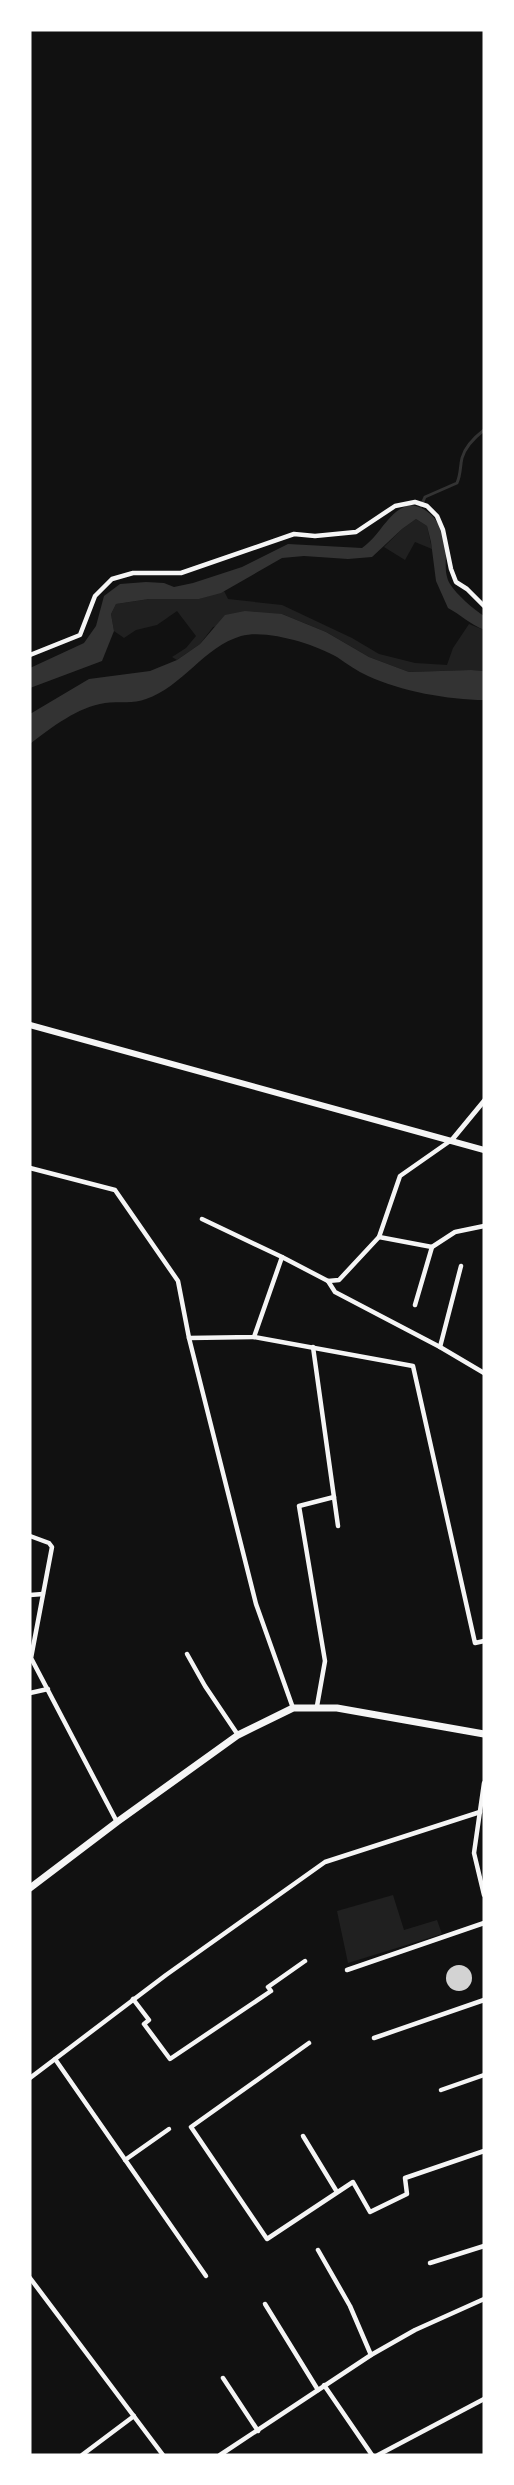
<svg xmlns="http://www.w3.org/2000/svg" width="514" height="2485" font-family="Rubik,sans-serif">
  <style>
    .green { fill: #202020 }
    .water { fill: #333 }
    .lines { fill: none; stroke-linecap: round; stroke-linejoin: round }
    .stream { stroke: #333; stroke-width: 3 }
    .building { fill: #d3d3d3 }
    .minor { stroke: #f5f5f5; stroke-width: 4.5 }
    .tertiary { stroke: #f5f5f5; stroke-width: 5 }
    .secondary { stroke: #f5f5f5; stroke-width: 6 }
    .primary { stroke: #f5f5f5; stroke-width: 7 }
  </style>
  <rect width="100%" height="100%" fill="#111"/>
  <g class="green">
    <path d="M 416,519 L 427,526 L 432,549 L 415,542 L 405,560 L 384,547 L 402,529 Z"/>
    <path d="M 224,591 L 228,599 L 282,605 L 352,638 L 379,654 L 415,663 L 447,665 L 453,648 L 469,624 L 484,630 L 484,671 L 471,670 L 409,672 L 369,657 L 326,632 L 282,614 L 213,627 L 200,644 L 177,660 L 172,657 L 186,648 L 196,636 L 177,611 L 157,625 L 136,630 L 124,638 L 114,631 L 111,614 L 116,604 L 149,599 L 199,599 Z"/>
    <path d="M 393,1895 L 404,1930 L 437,1920 L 442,1934 L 348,1963 L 337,1911 Z"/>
  </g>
  <g class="water">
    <path d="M 409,505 C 432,506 446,530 446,552 C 446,562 444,574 450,584 C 457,595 473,609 484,616 L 484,630 C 470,624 461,615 448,608 L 436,581 L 431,542 L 427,526 L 416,519 L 402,529 L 372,557 L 348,559 L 304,556 L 282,558 L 221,593 L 199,599 L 149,599 L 116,604 L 111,614 L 114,631 L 102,661 L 30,688 L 30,668 L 84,643 L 96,626 L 104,596 L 120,584 L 146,582 L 164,583 L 174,587 L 193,583 L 242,567 L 288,544 L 362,548 C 381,535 387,512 409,505 Z"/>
    <path d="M 245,611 L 282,614 L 326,632 L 369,657 L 409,672 L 471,670 L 484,671 L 484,700 C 449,700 400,691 368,676 C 357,671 347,664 337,657 C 314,644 267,629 241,636 C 204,647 182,687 146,699 C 134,704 118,701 105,703 C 78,707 52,727 30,744 L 30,714 L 89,679 L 150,671 L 177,660 L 200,644 L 225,615 Z"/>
  </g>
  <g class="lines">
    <path class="stream" d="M 421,506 L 425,497 L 457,483 C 461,474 460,466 462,458 C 465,447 475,437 484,430"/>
  </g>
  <circle class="building" cx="459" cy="1978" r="13"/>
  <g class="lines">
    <g class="minor">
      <path d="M 30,655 L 80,635 L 95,596 L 112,579 L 133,573 L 181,573 L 294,534 L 315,536 L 356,532 L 395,506 L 415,502 L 427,506 L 437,516 L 443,530 L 451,569 L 456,582 L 467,589 L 484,606"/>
      <path d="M 30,1168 L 115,1190 L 178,1281 L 189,1338 L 254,1337 L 282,1257 L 328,1281 L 335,1292 L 440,1347 L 484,1373"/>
      <path d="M 202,1219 L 282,1257"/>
      <path d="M 379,1237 L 432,1247"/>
      <path d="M 328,1281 L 339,1280 L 379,1237 L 400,1176 L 450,1141"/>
      <path d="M 415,1305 L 432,1247 L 455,1232 L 484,1226"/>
      <path d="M 254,1337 L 413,1366 L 475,1643 L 484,1641"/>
      <path d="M 189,1338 L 256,1604 L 293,1708"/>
      <path d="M 313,1347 L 338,1526"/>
      <path d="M 440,1347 L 461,1266"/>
      <path d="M 30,1536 L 49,1543 L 52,1547 L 31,1658 L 117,1822"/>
      <path d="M 30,1595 L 43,1594"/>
      <path d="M 187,1654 L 205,1686 L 238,1735"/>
      <path d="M 30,1693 L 48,1689"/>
      <path d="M 317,1706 L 325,1661 L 299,1506 L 334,1497"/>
      <path d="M 484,1783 L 474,1853 L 484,1895"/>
      <path d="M 347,1970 L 484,1923"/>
      <path d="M 133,1999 L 149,2020 L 144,2024 L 170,2059 L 271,1991 L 268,1987 L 305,1961"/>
      <path d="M 374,2038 L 484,2000"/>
      <path d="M 309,2043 L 191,2127 L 267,2239 L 353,2182 L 370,2212 L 407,2194 L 405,2178 L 484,2151"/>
      <path d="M 55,2059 L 206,2276"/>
      <path d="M 30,2078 L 166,1975 L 325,1862 L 480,1812"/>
      <path d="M 441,2090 L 484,2075"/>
      <path d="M 303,2136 L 337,2192"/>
      <path d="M 125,2160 L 169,2129"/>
      <path d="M 318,2250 L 350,2306 L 371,2355"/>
      <path d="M 430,2263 L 484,2246"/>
      <path d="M 30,2278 L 163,2455"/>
      <path d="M 265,2304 L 318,2390"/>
      <path d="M 223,2378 L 258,2431"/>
      <path d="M 324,2385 L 372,2455"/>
      <path d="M 82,2455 L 134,2416"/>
      <path d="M 220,2455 L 371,2355 L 415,2330 L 484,2299"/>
      <path d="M 378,2455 L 484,2399"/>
    </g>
    <path class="tertiary" d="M 451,1141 L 484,1101"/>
    <path class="secondary" d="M 30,1025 L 484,1150"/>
    <path class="primary" d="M 30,1888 L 117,1822 L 238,1735 L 293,1708 L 337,1708 L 484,1734"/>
  </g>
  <rect width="514" height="2485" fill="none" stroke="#ffffff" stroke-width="63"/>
</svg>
